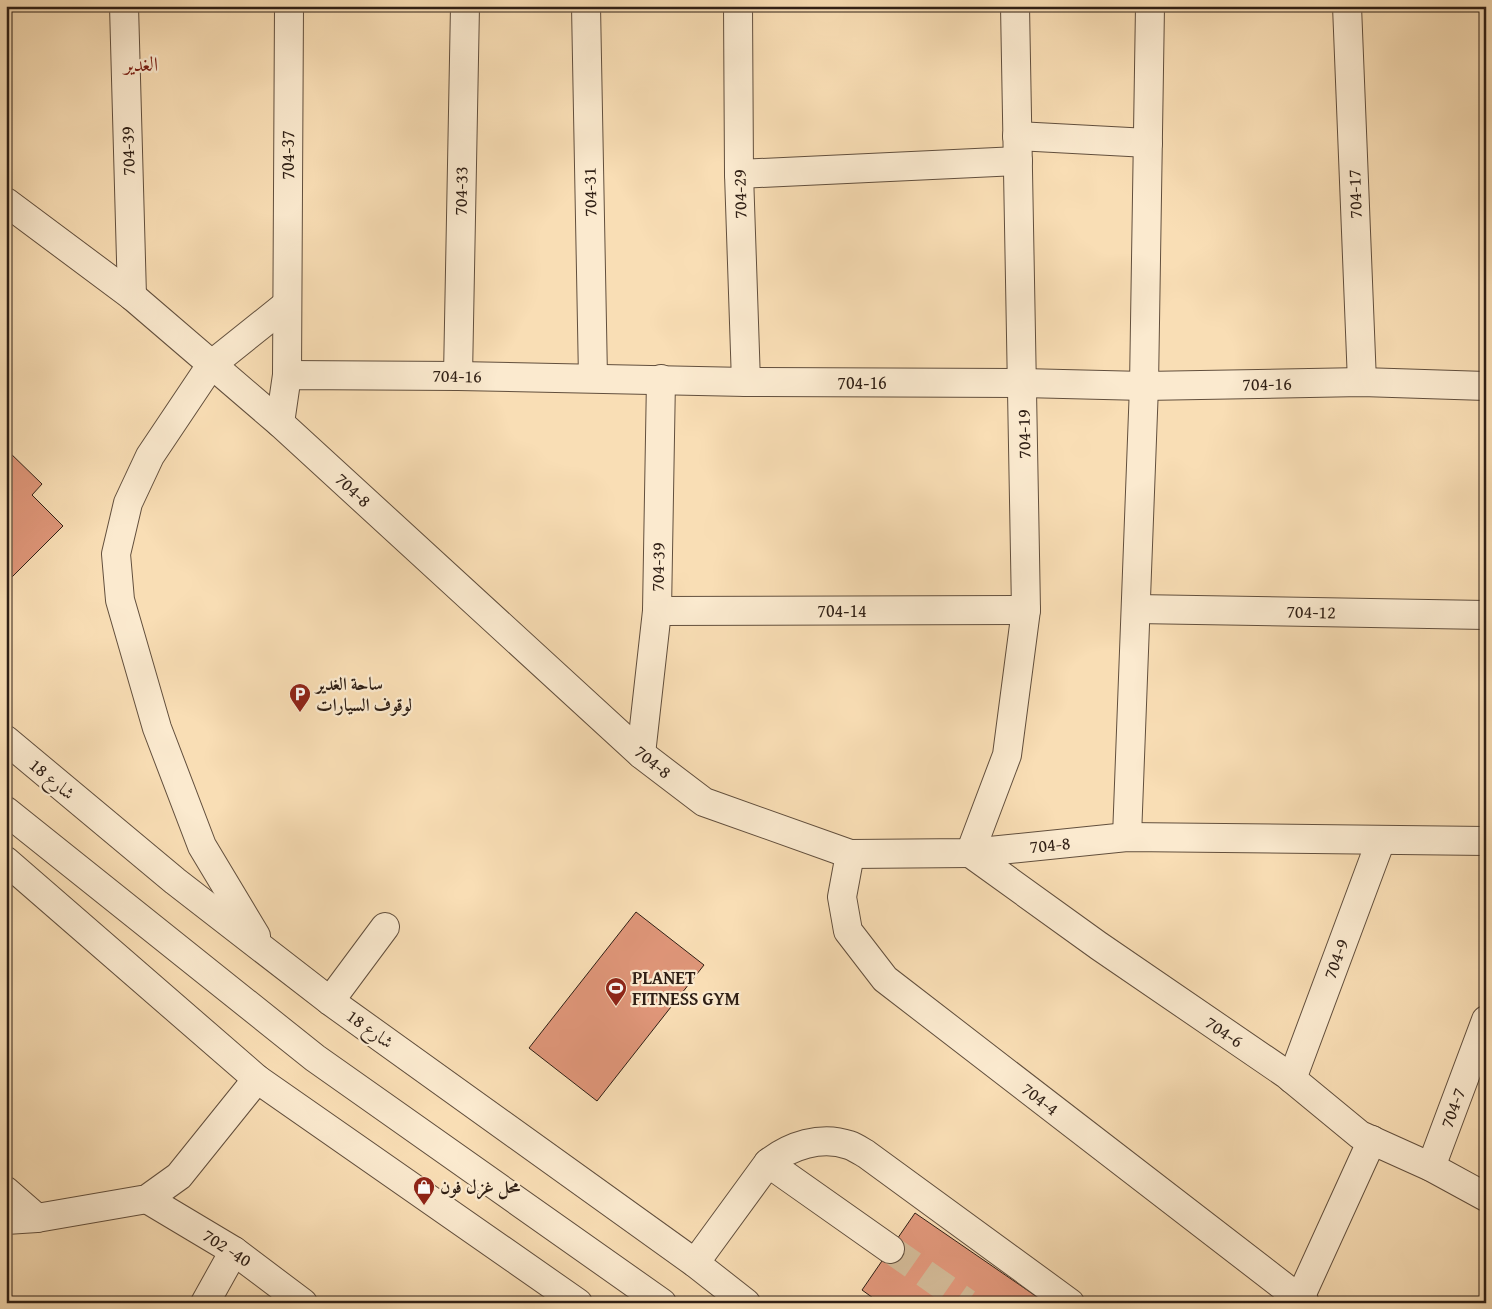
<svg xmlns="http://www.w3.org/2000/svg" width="1492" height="1309" font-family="'Gentium Book Plus',Amiri,serif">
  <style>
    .building { fill: #df9679; stroke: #2f1f15 }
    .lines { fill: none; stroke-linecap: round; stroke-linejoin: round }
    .minor-tunnel { stroke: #d1b895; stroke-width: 28; stroke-dasharray: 28 14; stroke-linecap: butt }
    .minor-casing { stroke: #624f3d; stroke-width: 30 }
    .minor { stroke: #fbeacf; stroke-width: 28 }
    .labels { text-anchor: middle; stroke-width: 4.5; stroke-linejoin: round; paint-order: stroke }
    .street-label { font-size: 18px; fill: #2f1f15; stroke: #fbeacf }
    .poi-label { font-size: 18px; font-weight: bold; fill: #2f1f15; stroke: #fbeacf; text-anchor: start }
    .quarter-label { font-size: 20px; fill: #7a1f14; stroke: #fbeacf }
  </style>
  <rect width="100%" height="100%" fill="#f9deb5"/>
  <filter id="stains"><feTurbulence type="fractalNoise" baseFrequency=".004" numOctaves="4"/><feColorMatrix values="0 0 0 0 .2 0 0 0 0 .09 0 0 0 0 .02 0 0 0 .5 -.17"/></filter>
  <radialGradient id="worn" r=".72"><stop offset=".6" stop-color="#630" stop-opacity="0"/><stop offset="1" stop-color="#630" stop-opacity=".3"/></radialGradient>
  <g class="building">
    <path d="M 6,449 L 42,484 L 32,495 L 63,526 L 6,583 Z"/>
    <path d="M 636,912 L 704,965 L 597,1101 L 529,1048 Z"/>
    <path d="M 915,1213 L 1046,1303 L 880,1303 L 862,1290 Z"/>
  </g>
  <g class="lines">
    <path class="minor-tunnel" d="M 890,1249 L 967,1303"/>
    <g class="minor-casing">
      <g id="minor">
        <path d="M 124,6 L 132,296"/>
        <path d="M 586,6 L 593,378"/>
        <path d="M 738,6 L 739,174 L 746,382"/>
        <path d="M 1015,6 L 1026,610 L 1007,755 L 970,853 L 1099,946 L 1286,1074 L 1360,1135 L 1431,1167 L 1486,1197"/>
        <path d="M 1347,6 L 1362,382"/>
        <path d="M 1017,136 L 1148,143"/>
        <path d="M 739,174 L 1018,161"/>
        <path d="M 6,202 L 132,296 L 280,423 L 641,754 L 704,802 L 850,854 L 970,853 L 1127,837 L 1486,841"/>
        <path d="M 287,375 L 289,6"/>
        <path d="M 458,376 L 465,6"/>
        <path d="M 280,423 L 287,375 L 458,376 L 746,382 L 1023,383 L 1144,386 L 1362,382 L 1486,386"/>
        <path d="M 1136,609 L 1486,615"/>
        <path d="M 657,611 L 1026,610"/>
        <path d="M 6,740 L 175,881 L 330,1001 L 695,1263 L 746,1303"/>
        <path d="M 641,754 L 657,611 L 661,379"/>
        <path d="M 6,811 L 315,1058 L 662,1303"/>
        <path d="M 1127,837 L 1144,386 L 1150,6"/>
        <path d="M 850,854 L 842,897 L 848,931 L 885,979 L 1305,1303"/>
        <path d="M 6,861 L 257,1079 L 578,1303"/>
        <path d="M 256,936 L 202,846 L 157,728 L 120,600 L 116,554 L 128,503 L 150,456 L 211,365 L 286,305"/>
        <path d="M 330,1001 L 385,927"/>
        <path d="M 1292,1079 L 1381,840"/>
        <path d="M 768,1163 L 890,1249"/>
        <path d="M 1431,1167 L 1486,1020"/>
        <path d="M 6,1191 L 37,1218"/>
        <path d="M 147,1199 L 234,1251 L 303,1303"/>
        <path d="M 6,1220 L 37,1218 L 147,1199 L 179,1176 L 257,1079"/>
        <path d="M 695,1263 L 768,1163 C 790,1146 821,1135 849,1145 C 855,1147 861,1151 866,1154 L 1070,1303"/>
        <path d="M 1300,1298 L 1372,1140"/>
        <path d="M 205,1303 L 234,1251"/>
      </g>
    </g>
    <use href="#minor" class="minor"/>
  </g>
  <defs>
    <g id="parking-pin" transform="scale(1.125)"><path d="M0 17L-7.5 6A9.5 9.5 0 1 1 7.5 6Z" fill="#8f2418" stroke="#fbeacf"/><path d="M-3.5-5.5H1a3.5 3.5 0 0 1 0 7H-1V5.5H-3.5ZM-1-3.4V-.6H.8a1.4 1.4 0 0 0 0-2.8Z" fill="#fff"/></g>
    <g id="stadium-pin" transform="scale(1.125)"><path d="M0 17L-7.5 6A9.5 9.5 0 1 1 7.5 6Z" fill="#8f2418" stroke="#fbeacf"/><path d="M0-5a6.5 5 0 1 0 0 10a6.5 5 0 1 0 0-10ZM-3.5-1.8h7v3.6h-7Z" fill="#fff"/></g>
    <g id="shop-pin" transform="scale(1.125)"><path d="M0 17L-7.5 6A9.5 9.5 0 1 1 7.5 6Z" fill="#8f2418" stroke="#fbeacf"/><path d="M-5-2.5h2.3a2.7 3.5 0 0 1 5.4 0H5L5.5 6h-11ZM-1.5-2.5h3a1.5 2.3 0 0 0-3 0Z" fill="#fff"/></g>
  </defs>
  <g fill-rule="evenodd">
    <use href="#parking-pin" x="300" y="694"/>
    <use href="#stadium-pin" x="616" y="988"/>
    <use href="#shop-pin" x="424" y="1187"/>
  </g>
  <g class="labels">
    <g class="street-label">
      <text transform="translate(128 151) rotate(-92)" y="6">704-39</text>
      <text transform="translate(288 155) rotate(-90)" y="6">704-37</text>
      <text transform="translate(461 191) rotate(-89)" y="6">704-33</text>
      <text transform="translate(590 192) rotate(-91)" y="6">704-31</text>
      <text transform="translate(740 194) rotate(-91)" y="6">704-29</text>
      <text transform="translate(1355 194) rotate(-92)" y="6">704-17</text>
      <text transform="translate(457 376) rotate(1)" y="6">704-16</text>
      <text x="862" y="389">704-16</text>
      <text transform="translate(1267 384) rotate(-1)" y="6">704-16</text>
      <text transform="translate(1024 434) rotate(-91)" y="6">704-19</text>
      <text transform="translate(353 490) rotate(43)" y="6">704-8</text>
      <text transform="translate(658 567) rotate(-89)" y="6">704-39</text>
      <text x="842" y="617">704-14</text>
      <text transform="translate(1311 612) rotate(1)" y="6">704-12</text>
      <text transform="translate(653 762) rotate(39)" y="6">704-8</text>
      <text transform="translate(52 779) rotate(40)" y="6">شارع 18</text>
      <text transform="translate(1050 845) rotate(-6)" y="6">704-8</text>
      <text transform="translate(1336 959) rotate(-70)" y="6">704-9</text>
      <text transform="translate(370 1029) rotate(36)" y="6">شارع 18</text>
      <text transform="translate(1224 1032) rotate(34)" y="6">704-6</text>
      <text transform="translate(1040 1099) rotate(38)" y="6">704-4</text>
      <text transform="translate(1453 1108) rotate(-70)" y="6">704-7</text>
      <text transform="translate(227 1248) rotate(33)" y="6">702 -40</text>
    </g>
    <g class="poi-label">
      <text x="316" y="690">ساحة الغدير<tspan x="316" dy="21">لوقوف السيارات</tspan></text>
      <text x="632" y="984">PLANET<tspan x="632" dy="21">FITNESS GYM</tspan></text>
      <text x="440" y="1193">محل غزل فون</text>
    </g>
    <g class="quarter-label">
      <text x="141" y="71">الغدير</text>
    </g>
  </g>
  <rect width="1492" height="1309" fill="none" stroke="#f9deb5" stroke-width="25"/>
  <rect x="8" y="8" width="1477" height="1294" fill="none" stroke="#2f1f15" stroke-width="2.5"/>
  <rect x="12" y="12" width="1467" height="1284" fill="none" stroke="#2f1f15"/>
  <rect width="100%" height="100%" filter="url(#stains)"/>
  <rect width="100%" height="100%" fill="url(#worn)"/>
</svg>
